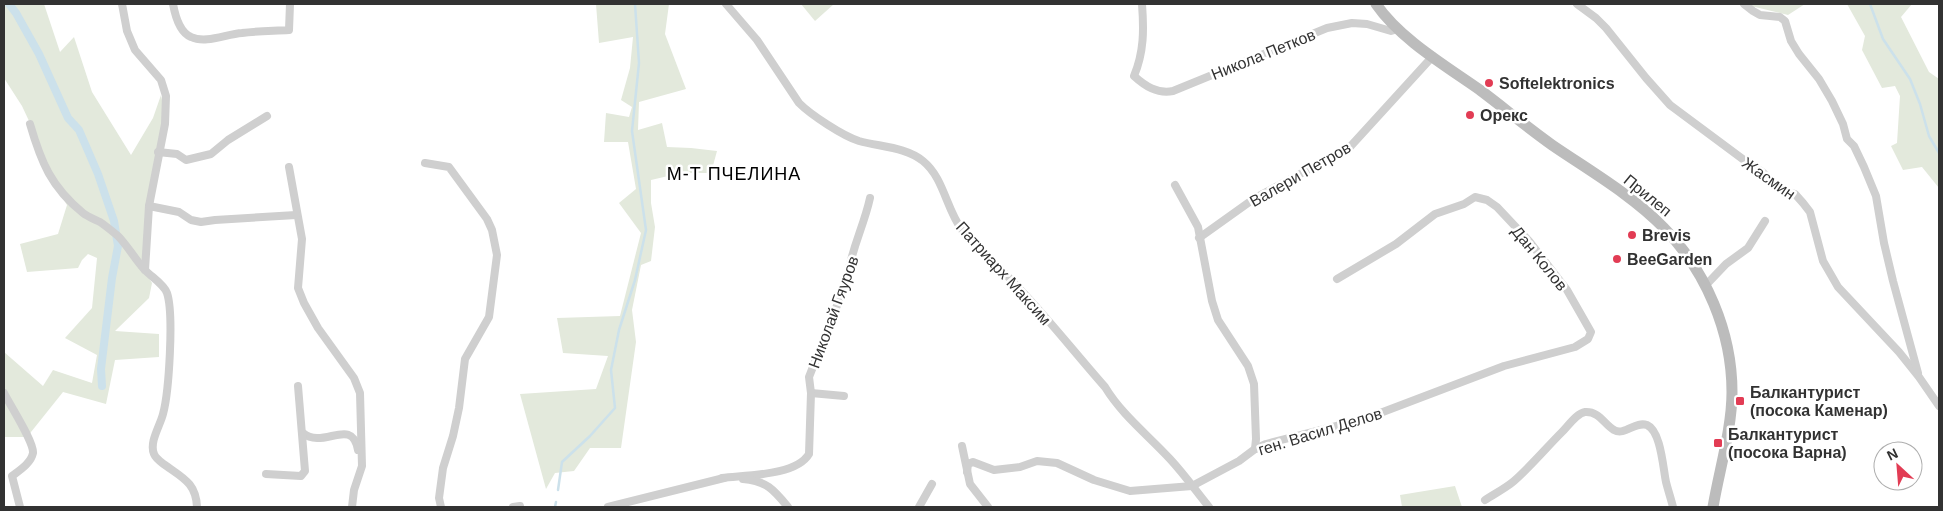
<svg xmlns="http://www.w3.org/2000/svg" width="1943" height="511" font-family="Helvetica,sans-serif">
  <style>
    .green { fill: #e3e9dc }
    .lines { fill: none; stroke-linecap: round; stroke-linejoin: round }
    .stream { stroke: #cce1eb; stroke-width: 2.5 }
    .canal { stroke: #cce1eb; stroke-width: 8 }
    .street { stroke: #cfcfcf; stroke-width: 8 }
    .secondary { stroke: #bcbcbc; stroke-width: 11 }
    .poi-dot { fill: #e23c54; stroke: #fff; stroke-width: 2 }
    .labels { text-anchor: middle; stroke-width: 5; stroke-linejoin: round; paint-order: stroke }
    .street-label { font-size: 16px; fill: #323232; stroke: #fff }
    .poi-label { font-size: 16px; font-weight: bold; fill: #323232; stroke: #fff; text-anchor: start }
    .neighbourhood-label { font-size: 18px; letter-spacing: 1px; fill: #000; stroke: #fff }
  </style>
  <rect width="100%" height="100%" fill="#fff"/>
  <g class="green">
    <path d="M 4,4 L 44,4 L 60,52 L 74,37 L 92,92 L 131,155 L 153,118 L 161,95 L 165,115 L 142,267 L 152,283 L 149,298 L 115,331 L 159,334 L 159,357 L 115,360 L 106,404 L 63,392 L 27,437 L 4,437 L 4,352 L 43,386 L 53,370 L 92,383 L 97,355 L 65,338 L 92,308 L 97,258 L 88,254 L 82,260 L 78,268 L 27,272 L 20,244 L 58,234 L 67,205 L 48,175 L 37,138 L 22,106 L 4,78 Z"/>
    <path d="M 596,4 L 669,4 L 665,34 L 686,89 L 639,102 L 638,130 L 662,123 L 667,147 L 691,148 L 717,151 L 711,173 L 681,173 L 651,180 L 651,203 L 655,227 L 651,261 L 641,265 L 632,310 L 636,342 L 621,448 L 590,448 L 574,471 L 555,473 L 546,489 L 520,394 L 596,389 L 608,356 L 563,353 L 557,318 L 620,316 L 641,233 L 619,203 L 636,189 L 628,142 L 604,142 L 606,113 L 629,117 L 632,107 L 621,100 L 630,68 L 633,37 L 599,43 Z"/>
    <path d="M 801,4 L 834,4 L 815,21 Z"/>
    <path d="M 1750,4 L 1805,4 L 1788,15 L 1751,6 Z"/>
    <path d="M 1847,4 L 1912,4 L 1901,17 L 1929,72 L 1939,79 L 1939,188 L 1922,167 L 1903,170 L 1891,146 L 1897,143 L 1900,96 L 1895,86 L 1882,88 L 1862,50 L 1865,36 Z"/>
    <path d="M 1455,486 L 1462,507 L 1402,507 L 1400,495 Z"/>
  </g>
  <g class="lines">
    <g class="stream">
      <path d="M 1870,4 L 1883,39 L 1910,79 L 1920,104 L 1929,136 L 1939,153"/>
      <path d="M 558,490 L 562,462 L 590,436 L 615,408 L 611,370 L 619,330 L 635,280 L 646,230 L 632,131 L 639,63 L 635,4"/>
      <path d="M 555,507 L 556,502"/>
    </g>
    <path class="canal" d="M 9,4 L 16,13 L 39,54 L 68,118 L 79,130 L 98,174 L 114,221 L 118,246 L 112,278 L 101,369 L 102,386"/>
    <g class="street">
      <path d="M 122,4 L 127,31 L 135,50 L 161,80 L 166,96 L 165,124 L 149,206 L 145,270"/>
      <path d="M 173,4 C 175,15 179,32 191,37 C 206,44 226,34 242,33 C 257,31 273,31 289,30 L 290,4"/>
      <path d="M 726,4 L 757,40 L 799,103 C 811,115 843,136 859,141 C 881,147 906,147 923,161 C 944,178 946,209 962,230 C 978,249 998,266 1015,284 C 1047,317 1075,353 1105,387 C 1122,415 1148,435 1170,459 C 1184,474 1196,491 1209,507"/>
      <path d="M 1142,4 C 1144,30 1144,52 1134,76 C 1145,86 1157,94 1173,91 L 1327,28 L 1352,23 L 1367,24 L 1391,31 L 1398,29"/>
      <path d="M 1577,4 L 1596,18 L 1606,28 L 1646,78 L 1670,105 L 1744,160 L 1761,171 L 1783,190 L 1795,194 L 1803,203 L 1810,212 L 1823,261 L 1838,287 L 1899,352 L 1919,377 L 1939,406"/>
      <path d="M 1744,4 L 1753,11 L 1760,15 L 1780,17 L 1785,21 L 1791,41 L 1799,54 L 1819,79 L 1832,101 L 1843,124 L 1847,139 L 1854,146 L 1864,167 L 1876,196 L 1884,243 L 1893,281 L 1918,373"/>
      <path d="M 30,124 C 41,162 51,187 83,213 C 88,217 94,219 100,222 C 106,226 112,231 118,236 C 127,245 135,259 144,269 C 150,276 164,284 167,293 C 174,314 169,392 163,414 C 160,426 149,442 154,454 C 156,459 161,462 165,465 C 183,478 196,483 197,507"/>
      <path d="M 158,152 L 177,154 L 186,160 L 211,154 L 228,140 L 267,116"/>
      <path d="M 425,163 L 449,167 L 487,219 L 492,230 L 497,255 L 489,317 L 465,359 L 459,408 L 453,436 L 443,468 L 439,498 L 441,507"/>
      <path d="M 289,167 L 302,239 L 298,288 L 304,303 L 318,328 L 354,378 L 360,393 L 362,466 L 354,490 L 352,507"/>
      <path d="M 1175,185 L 1198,227 L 1212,301 L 1218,320 L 1248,366 L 1254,384 L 1256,439 L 1255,449"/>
      <path d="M 149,206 L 179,212 L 191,220 L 201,222 L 215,220 L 296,215"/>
      <path d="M 1199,238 L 1255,198 L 1349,148 L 1433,56"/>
      <path d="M 1706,285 L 1726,264 L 1748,248 L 1765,221"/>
      <path d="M 4,393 C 10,405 34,442 33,453 C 31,463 20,470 12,476 L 20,507"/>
      <path d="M 811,393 L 844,396"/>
      <path d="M 303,433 C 323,450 352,416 358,450"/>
      <path d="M 962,446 L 970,484 L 988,507"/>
      <path d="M 967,472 L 968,464 L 973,462 L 994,470 L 1020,467 L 1037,461 L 1057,463 L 1094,480 L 1130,491 L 1192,486 L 1239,461 L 1255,449 L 1266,444 L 1367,418 L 1504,366 L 1575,347 L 1588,339 L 1591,332 L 1567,290 L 1529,241 L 1497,207 L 1487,200 L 1475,197 L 1464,204 L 1435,214 L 1396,244 L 1337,279"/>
      <path d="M 266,474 L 301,476 L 305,471 L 298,386"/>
      <path d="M 722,478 C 746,475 796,476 809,454 L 811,393 L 809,377 L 847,280 C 850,252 864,226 870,198"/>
      <path d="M 743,479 C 767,481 774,490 788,507"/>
      <path d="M 1485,500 C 1494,494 1506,488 1514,481 C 1531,466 1546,448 1562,432 C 1568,426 1577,413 1585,412 C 1599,411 1604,424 1614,430 C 1625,436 1635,421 1647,425 C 1661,431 1663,468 1666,482 C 1668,490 1671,499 1673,507"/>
      <path d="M 513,507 L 520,506"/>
      <path d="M 608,507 L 724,478"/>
      <path d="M 919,507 L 932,484"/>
    </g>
    <path class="secondary" d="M 1376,4 C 1400,39 1446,66 1480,90 C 1504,108 1528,128 1552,145 C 1590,171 1632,195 1664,228 C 1706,271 1732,332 1732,392 C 1732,429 1719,471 1713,507"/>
  </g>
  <g class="poi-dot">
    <circle cx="1489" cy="83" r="5"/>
    <circle cx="1470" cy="115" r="5"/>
    <circle cx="1632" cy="235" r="5"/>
    <circle cx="1617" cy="259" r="5"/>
    <rect x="1735" y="396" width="10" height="10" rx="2.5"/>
    <rect x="1713" y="438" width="10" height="10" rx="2.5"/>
  </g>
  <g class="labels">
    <g class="street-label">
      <text transform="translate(1263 54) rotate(-22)" y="6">Никола Петков</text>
      <text transform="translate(1300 174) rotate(-30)" y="6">Валери Петров</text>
      <text transform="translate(1769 178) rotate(35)" y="6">Жасмин</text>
      <text transform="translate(1648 195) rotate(39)" y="6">Прилеп</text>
      <text transform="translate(1540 258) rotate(51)" y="6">Дан Колов</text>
      <text transform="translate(1004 273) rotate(48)" y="6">Патриарх Максим</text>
      <text transform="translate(833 312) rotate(-70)" y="6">Николай Гяуров</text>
      <text transform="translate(1320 431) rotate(-17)" y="6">ген. Васил Делов</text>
    </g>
    <g class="poi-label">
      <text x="1499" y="89">Softelektronics</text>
      <text x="1480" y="121">Орекс</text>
      <text x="1642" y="241">Brevis</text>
      <text x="1627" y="265">BeeGarden</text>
      <text x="1750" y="398">Балкантурист<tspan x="1750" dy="18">(посока Каменар)</tspan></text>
      <text x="1728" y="440">Балкантурист<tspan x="1728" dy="18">(посока Варна)</tspan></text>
    </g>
    <g class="neighbourhood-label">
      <text x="734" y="180">М-Т ПЧЕЛИНА</text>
    </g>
  </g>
  <rect width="1943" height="511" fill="none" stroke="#323232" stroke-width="10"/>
  <g transform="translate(1898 466) rotate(334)"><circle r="24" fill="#ffffff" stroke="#adadad"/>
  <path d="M0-4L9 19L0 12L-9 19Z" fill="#e23c54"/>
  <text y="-8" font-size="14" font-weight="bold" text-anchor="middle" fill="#323232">N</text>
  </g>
</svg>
